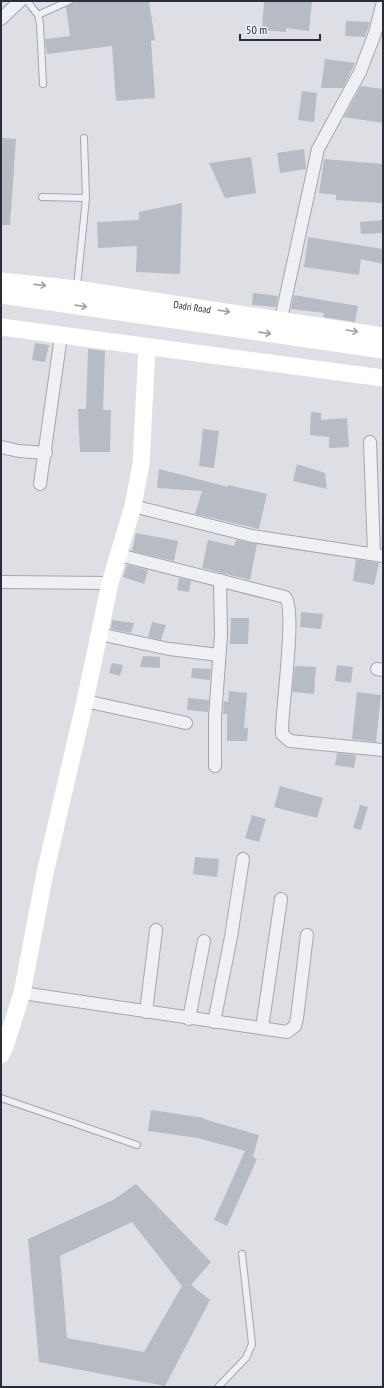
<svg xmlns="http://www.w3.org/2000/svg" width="384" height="1388" font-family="'PT Sans Narrow',sans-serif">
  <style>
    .building { fill: #b7bbc4; fill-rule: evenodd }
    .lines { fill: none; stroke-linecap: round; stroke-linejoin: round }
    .lane-casing { stroke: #a3a6ae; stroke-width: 8 }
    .street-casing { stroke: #a3a6ae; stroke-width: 14 }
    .lane { stroke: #eff0f3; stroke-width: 6 }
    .street { stroke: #eff0f3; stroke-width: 12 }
    .secondary { stroke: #fff; stroke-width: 17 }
    .oneway { stroke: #9ea0a6 }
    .labels { text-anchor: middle; stroke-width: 3; stroke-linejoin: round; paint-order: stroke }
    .street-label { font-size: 10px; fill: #282d39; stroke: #ebeef3 }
  </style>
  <rect width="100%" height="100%" fill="#dddfe5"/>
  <g class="building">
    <path d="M 149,1 L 155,40 L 151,41 L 155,98 L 116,101 L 112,46 L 47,54 L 45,39 L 70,36 L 66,7 L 73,2 Z"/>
    <path d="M 264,1 L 312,1 L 309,31 L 286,28 L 286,32 L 262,30 Z"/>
    <path d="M 346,21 L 370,22 L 365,37 L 345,36 Z"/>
    <path d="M 325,59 L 355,63 L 343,88 L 321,88 Z"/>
    <path d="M 361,86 L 383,89 L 383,123 L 344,117 Z"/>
    <path d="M 302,91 L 317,93 L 314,122 L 298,120 Z"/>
    <path d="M 2,138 L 16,139 L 10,225 L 1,225 Z"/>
    <path d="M 304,149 L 306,169 L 280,173 L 277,153 Z"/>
    <path d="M 251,157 L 256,193 L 225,198 L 209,163 Z"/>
    <path d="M 324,159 L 383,164 L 383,203 L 336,200 L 336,195 L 319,193 Z"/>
    <path d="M 182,203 L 180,274 L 136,272 L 137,246 L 98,248 L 97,222 L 139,220 L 139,212 Z"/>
    <path d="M 383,220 L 383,233 L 361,234 L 360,222 Z"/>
    <path d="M 308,237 L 383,249 L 383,264 L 361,259 L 359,275 L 304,267 Z"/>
    <path d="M 253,293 L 278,296 L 276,307 L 252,305 Z"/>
    <path d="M 294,295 L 358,306 L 355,322 L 323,317 L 324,313 L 291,309 Z"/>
    <path d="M 35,343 L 49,345 L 45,362 L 32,360 Z"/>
    <path d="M 88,349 L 105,351 L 103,410 L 111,410 L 110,452 L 80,452 L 78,409 L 86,409 Z"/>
    <path d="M 311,412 L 321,413 L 321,420 L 347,418 L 349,447 L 329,448 L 329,437 L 310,435 Z"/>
    <path d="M 203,429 L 219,431 L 214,468 L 199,466 Z"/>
    <path d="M 297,464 L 325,473 L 327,489 L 293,481 Z"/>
    <path d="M 159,469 L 228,487 L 228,485 L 267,494 L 259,529 L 195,514 L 202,491 L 157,488 Z"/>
    <path d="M 136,533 L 178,541 L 174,561 L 132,551 Z"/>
    <path d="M 208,540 L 234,546 L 236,540 L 257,544 L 250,580 L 202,568 Z"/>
    <path d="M 356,559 L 379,563 L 374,585 L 353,581 Z"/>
    <path d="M 127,565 L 148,570 L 144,584 L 123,577 Z"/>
    <path d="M 179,578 L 191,581 L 189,592 L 177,590 Z"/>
    <path d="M 301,612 L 323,614 L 321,629 L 300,627 Z"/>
    <path d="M 231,618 L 249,618 L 248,644 L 230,644 Z"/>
    <path d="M 112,620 L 134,623 L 131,633 L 111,629 Z"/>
    <path d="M 152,622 L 166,625 L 161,640 L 148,637 Z"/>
    <path d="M 143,656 L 160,657 L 160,668 L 140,667 Z"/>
    <path d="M 112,663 L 123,665 L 120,676 L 109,673 Z"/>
    <path d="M 337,665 L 353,667 L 351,683 L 335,681 Z"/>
    <path d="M 295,666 L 316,667 L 314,694 L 292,692 Z"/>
    <path d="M 192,668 L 211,669 L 210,680 L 191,678 Z"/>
    <path d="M 229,691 L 247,693 L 244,728 L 248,728 L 247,741 L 227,741 L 227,714 L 223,714 L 224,701 L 228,702 Z"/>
    <path d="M 357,692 L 381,695 L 376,742 L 352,739 Z"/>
    <path d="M 188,698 L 209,700 L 208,712 L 187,710 Z"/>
    <path d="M 337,753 L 356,755 L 354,768 L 335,765 Z"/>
    <path d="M 280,786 L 323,798 L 317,818 L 274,807 Z"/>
    <path d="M 360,805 L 368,807 L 361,830 L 353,828 Z"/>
    <path d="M 252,815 L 266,819 L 259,842 L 245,838 Z"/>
    <path d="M 195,857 L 219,859 L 217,877 L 193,874 Z"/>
    <path d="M 151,1110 L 204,1118 L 204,1119 L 259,1135 L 253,1157 L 257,1159 L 227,1226 L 214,1220 L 245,1151 L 198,1138 L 148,1131 Z"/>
    <path d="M 136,1184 L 211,1262 L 191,1285 L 210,1300 L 165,1386 L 39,1362 L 28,1239 L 113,1200 ZM 132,1222 L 182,1286 L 144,1352 L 67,1338 L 60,1256 Z"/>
  </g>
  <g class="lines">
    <g class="lane-casing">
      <g id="lane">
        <path d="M 27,1 L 38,15 L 40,24 L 43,84"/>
        <path d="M 38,15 L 69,1"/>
        <path d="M 42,197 L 86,198"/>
        <path d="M 77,287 L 86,198 L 84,138"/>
        <path d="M 1,1098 L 137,1145"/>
        <path d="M 218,1387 L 246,1358 L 252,1344 L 242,1254"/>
      </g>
    </g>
    <g class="street-casing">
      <g id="street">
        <path d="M 1,19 L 20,1"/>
        <path d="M 281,319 L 318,149 L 360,72 L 375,33 L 383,2"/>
        <path d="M 370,442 L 374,554"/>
        <path d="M 1,447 L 19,451 L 46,453"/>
        <path d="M 40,484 L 61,336"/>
        <path d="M 133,506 L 252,536 L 383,556"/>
        <path d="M 119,555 L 285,597 C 297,609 281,711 282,734 L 290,741 L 383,750"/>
        <path d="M 1,582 L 110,583"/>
        <path d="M 99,634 L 169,649 L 219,655"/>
        <path d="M 377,669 L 383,670"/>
        <path d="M 85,701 L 186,723"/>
        <path d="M 215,766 L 215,717 L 221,635 L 220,580"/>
        <path d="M 22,993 L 287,1032 L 295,1026 L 297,1018 L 307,935"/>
        <path d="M 146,1012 L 156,930"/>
        <path d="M 189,1019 L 204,941"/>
        <path d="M 214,1022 L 231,937 L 243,859"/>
        <path d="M 262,1028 L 281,899"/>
      </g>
    </g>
    <use href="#lane" class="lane"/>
    <use href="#street" class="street"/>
    <g class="secondary">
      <path id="s1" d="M 1,281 L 77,289 L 383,336"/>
      <path d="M 1,295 L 383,350"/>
      <path d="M 1,327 L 383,378"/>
      <path d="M 1,1055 L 6,1044 L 22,993 L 45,873 L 85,701 L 110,583 L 133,506 L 141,464 L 147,347"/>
    </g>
  </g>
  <defs><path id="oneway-shaft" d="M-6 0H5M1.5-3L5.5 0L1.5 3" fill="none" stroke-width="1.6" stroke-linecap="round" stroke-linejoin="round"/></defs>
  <g class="oneway">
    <use href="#oneway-shaft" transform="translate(40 285) rotate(6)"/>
    <use href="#oneway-shaft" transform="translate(81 306) rotate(8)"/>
    <use href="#oneway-shaft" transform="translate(224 311) rotate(8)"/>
    <use href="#oneway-shaft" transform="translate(352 331) rotate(9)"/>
    <use href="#oneway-shaft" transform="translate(265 333) rotate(8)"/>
  </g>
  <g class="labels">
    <g class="street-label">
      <text dy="4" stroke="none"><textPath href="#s1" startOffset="193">Dadri Road</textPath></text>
    </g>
  </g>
  <rect width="384" height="1388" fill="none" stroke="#282d39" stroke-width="4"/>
  <path d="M240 34v6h80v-6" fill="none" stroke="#282d39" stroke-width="2"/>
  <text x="246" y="34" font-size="12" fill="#282d39" stroke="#ebeef3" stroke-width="3" paint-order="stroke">50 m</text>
</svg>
